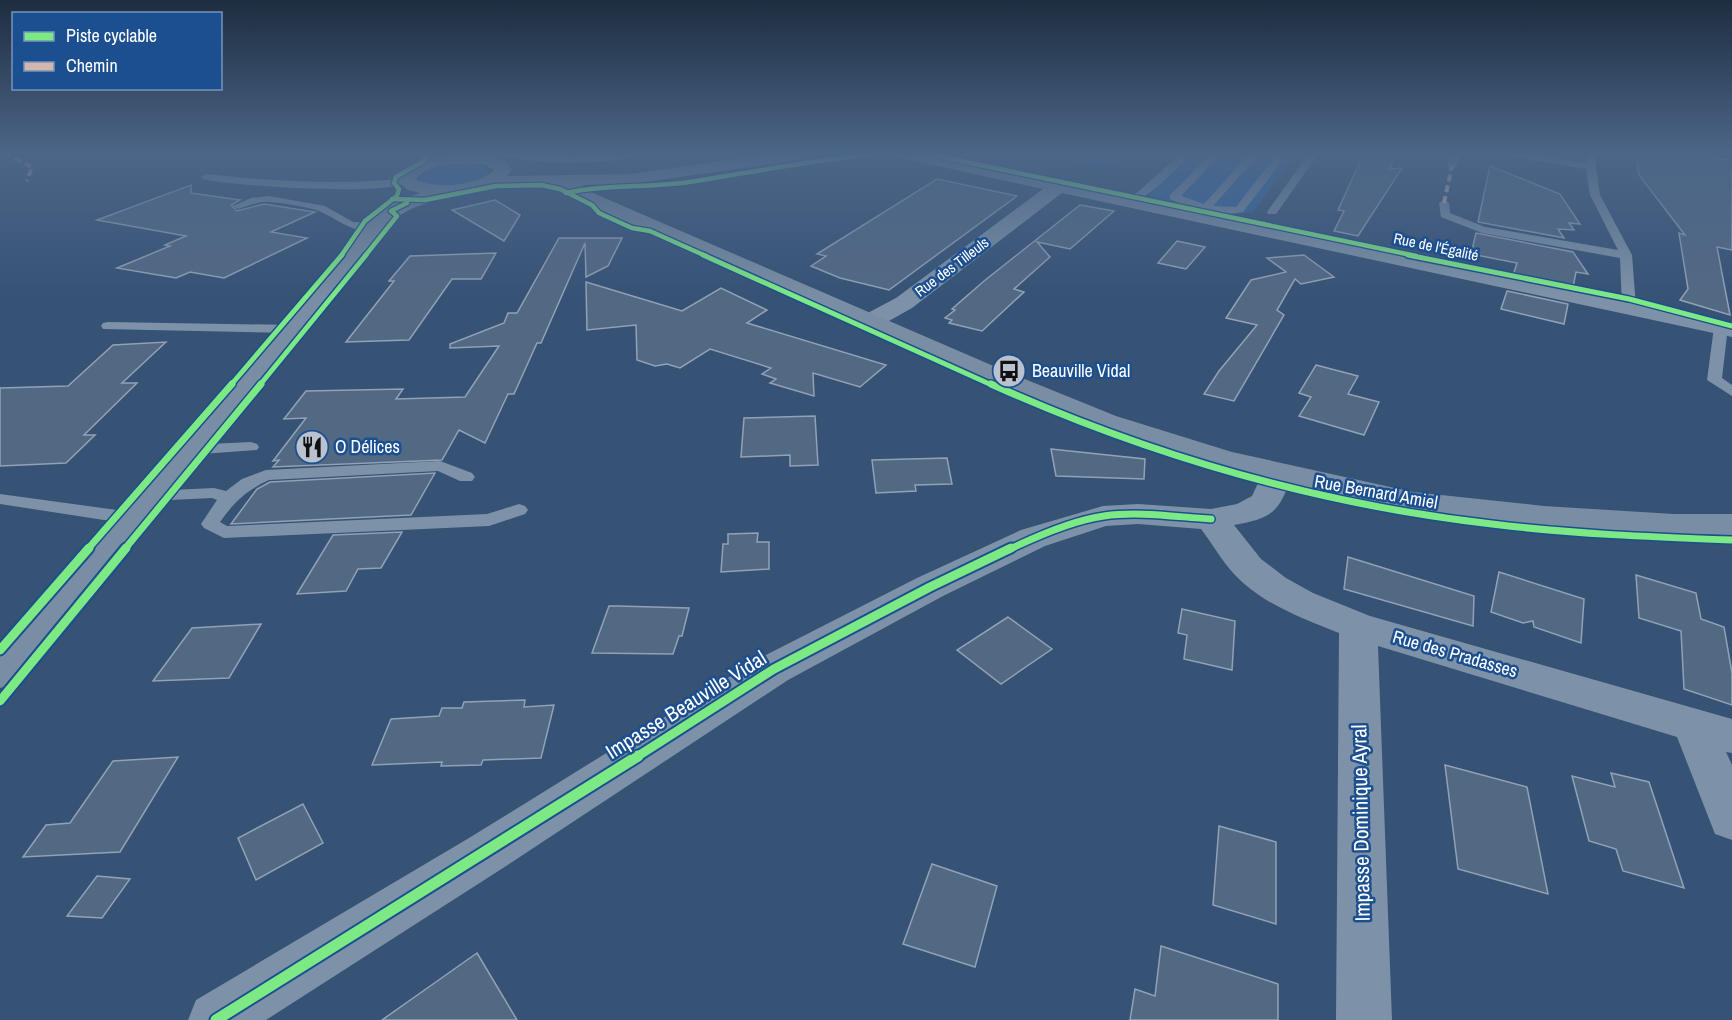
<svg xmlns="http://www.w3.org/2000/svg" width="1732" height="1020" font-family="'Archivo Narrow',sans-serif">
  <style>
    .green { fill: #2f66a5 }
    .building { fill: #526984; stroke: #92a2b6; stroke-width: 1.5 }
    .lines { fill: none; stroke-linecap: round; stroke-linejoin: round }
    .lane { fill: #7d92a8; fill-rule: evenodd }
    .street { fill: #7d92a8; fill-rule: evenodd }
    .secondary { fill: #798da4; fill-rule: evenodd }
    .quiet { stroke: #d1b7ad; stroke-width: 4; stroke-dasharray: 7 4; stroke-linecap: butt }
    .cycleway-far4-casing { stroke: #1b4f8f; stroke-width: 7 }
    .cycleway-far3-casing { stroke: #1b4f8f; stroke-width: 8 }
    .cycleway-far2-casing { stroke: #1b4f8f; stroke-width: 10 }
    .cycleway-far1-casing { stroke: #1b4f8f; stroke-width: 13 }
    .cycleway-casing { stroke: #1b4f8f; stroke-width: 15 }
    .cycleway-far4 { stroke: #7ce984; stroke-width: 4.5 }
    .cycleway-far3 { stroke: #7ce984; stroke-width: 5 }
    .cycleway-far2 { stroke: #7ce984; stroke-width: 7 }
    .cycleway-far1 { stroke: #7ce984; stroke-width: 9 }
    .cycleway { stroke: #7ce984; stroke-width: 11 }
    .labels { text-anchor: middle; stroke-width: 5; stroke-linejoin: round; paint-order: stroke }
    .far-street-label { font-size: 15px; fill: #fff; stroke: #1b4f8f }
    .poi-label { font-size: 18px; fill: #fff; stroke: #1b4f8f; text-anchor: start }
    .street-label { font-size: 18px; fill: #fff; stroke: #1b4f8f }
    .near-street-label { font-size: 21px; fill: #fff; stroke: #1b4f8f }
  </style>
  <rect width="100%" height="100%" fill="#365274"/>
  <g class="green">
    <path d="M 1028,153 L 1125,153 L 1108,167 Z"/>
    <path d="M 1193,153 L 1297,153 L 1253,212 L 1220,215 L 1144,200 Z"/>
    <path d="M 450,164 L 477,164 L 488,171 C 477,187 437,190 420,180 L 419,177 L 426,171 Z"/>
  </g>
  <g class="building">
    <path d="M 1364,153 L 1396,153 L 1390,169 L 1402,168 L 1358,236 L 1334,231 L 1344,211 L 1338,210 Z"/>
    <path d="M 1663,153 L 1732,160 L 1732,250 L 1717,247 L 1730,315 L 1680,300 L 1688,289 L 1679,233 L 1685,235 L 1639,175 L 1636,155 L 1667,158 Z"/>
    <path d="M 1490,166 L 1560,194 L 1580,224 L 1569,223 L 1574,230 L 1558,229 L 1564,238 L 1478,222 Z"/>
    <path d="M 937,179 L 1017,196 L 889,290 L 840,278 L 811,266 L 826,256 L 817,254 Z"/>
    <path d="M 191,185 L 191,193 L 240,200 L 231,205 L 237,211 L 264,204 L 315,212 L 271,232 L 307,238 L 224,278 L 190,272 L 176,278 L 117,268 L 170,246 L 165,245 L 186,236 L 97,220 Z"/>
    <path d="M 495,200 L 520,215 L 504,241 L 452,210 Z"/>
    <path d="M 1080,205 L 1114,211 L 1070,249 L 1037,242 L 1050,257 L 1014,289 L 1024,292 L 982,331 L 949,323 L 952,320 L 945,318 L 955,310 L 952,309 L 984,281 Z"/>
    <path d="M 1476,233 L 1573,252 L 1588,274 L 1576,272 L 1573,287 L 1513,275 L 1517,263 L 1471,254 Z"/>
    <path d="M 559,238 L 622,238 L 608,266 L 586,277 L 585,243 L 541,343 L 537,343 L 514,394 L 508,394 L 485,443 L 459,430 L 442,460 L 273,467 L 279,460 L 273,461 L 306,418 L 284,419 L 306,391 L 403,389 L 396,399 L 465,397 L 499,346 L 450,348 L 450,344 L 504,323 L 508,313 L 517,313 Z"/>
    <path d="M 1177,241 L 1205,247 L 1186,269 L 1158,263 Z"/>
    <path d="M 496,253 L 481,279 L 452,279 L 409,340 L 346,342 L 394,281 L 389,281 L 410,256 Z"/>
    <path d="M 1304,255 L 1334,277 L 1301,284 L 1295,279 L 1277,310 L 1284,315 L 1234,401 L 1204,394 L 1219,371 L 1257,325 L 1226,318 L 1251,280 L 1286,272 L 1267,258 Z"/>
    <path d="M 586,282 L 682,311 L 721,288 L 767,310 L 747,323 L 886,365 L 860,387 L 813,373 L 814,396 L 770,383 L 776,379 L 762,374 L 771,368 L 710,349 L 680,368 L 667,364 L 655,366 L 637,360 L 636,325 L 587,330 Z"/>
    <path d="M 1507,291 L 1568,304 L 1564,324 L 1501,309 Z"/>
    <path d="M 166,342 L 122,383 L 137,383 L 84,435 L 95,435 L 66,463 L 0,466 L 0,388 L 68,386 L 113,345 Z"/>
    <path d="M 1316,365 L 1358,376 L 1348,394 L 1379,402 L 1364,435 L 1299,416 L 1311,397 L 1299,393 Z"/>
    <path d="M 815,416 L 818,465 L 790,466 L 790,455 L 741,457 L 744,418 Z"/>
    <path d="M 1051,449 L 1145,459 L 1144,479 L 1056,476 Z"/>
    <path d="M 947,458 L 952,484 L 915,485 L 916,491 L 876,493 L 872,460 Z"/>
    <path d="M 435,473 L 411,515 L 231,524 L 257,489 L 270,482 Z"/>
    <path d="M 402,532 L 381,568 L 358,569 L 346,591 L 297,594 L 333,535 Z"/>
    <path d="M 758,533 L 757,542 L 769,542 L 769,569 L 721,572 L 723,544 L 728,544 L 728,534 Z"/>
    <path d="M 1348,557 L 1474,596 L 1473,626 L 1344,589 Z"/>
    <path d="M 1499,572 L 1584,599 L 1581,643 L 1534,627 L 1533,621 L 1523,623 L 1491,612 Z"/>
    <path d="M 1636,575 L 1696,593 L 1701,619 L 1724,627 L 1732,673 L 1732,705 L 1684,689 L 1681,631 L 1639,618 Z"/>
    <path d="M 609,606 L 618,606 L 689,608 L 682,636 L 679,636 L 673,654 L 592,653 Z"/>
    <path d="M 1182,609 L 1235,621 L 1232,670 L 1184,659 L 1187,635 L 1178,633 Z"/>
    <path d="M 1008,617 L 1052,649 L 1001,684 L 957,650 Z"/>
    <path d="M 261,624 L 229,678 L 153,681 L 192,628 Z"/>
    <path d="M 525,700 L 524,707 L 554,705 L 541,758 L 483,760 L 481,765 L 441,766 L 442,762 L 372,765 L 391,719 L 439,716 L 442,708 L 462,708 L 464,702 Z"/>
    <path d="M 178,757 L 120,852 L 23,857 L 46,825 L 70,823 L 113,761 Z"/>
    <path d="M 1445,765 L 1527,787 L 1548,894 L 1458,869 Z"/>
    <path d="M 1611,773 L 1649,782 L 1684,888 L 1623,871 L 1616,849 L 1589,841 L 1572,776 L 1615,787 Z"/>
    <path d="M 303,804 L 323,843 L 256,880 L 238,838 Z"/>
    <path d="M 1219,826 L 1276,842 L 1276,924 L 1213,905 Z"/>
    <path d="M 932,864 L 997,886 L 975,967 L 903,944 Z"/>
    <path d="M 97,876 L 130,879 L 102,918 L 67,916 Z"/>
    <path d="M 1161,946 L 1278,984 L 1278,1020 L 1130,1020 L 1135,989 L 1155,996 Z"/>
    <path d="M 477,953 L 517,1020 L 382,1020 L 433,984 Z"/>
  </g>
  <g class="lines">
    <g class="lane">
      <path d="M 498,153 L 572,157 L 646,153 C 628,165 516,166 498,153 Z"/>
      <path d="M 1181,153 L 1191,153 C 1180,166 1141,207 1124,204 L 1124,200 L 1139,191 Z"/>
      <path d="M 1212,153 L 1222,153 L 1181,196 L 1204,204 L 1250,153 L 1260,153 L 1213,206 L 1236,207 L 1278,153 L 1288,153 L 1243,212 C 1218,217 1192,210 1170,199 L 1170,195 Z"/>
      <path d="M 1309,153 L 1319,153 L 1276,214 L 1268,214 L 1267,212 Z"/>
      <path d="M 1451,153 L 1461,153 L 1457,166 L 1452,169 L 1447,166 Z"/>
      <path d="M 1502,153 L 1524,153 L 1586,163 L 1587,153 L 1597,153 L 1596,167 L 1600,195 L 1632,255 L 1636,307 L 1634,310 L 1624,310 L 1622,307 L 1620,258 L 1482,233 L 1441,217 L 1439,203 L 1444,200 L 1449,203 L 1450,213 L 1485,227 L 1618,250 L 1590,195 L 1586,169 L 1507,156 Z"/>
      <path d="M 206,174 C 273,181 339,186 406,178 L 411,181 C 390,197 233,186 202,179 L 201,177 Z"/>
      <path d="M 269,196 L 325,206 L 353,222 L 375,223 L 381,226 C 362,242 333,215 316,210 C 302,206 284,203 270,202 C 258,201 249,206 238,209 L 233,206 L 251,198 Z"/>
      <path d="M 108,322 L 294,325 L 301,329 L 294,333 L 103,329 L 101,326 L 103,323 Z"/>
      <path d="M 1721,323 L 1728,327 L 1722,378 L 1732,385 L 1732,396 L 1707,380 L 1714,327 Z"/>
      <path d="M 251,442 L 257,444 L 259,447 L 257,450 L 189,455 L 181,450 L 189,445 Z"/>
      <path d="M 440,461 L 472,473 L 475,477 L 472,481 L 460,481 L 438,471 L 269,480 C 247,490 234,502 220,522 L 227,526 L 487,514 L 519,504 L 525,506 L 528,510 L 525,514 L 489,526 L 224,538 L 204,528 L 201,524 L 217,500 L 212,498 L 150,501 L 144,500 L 141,496 L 144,492 L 150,491 L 214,488 L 226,491 L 242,479 L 266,470 Z"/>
      <path d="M 0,494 L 117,510 L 140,510 L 143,514 L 140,518 L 117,522 L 0,504 Z"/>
    </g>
    <g class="street">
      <path d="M 892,153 L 925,153 L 1732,323 L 1732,337 L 1062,193 L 912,308 L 880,326 L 871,328 L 862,326 L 859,321 L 862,316 L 896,298 L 1043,189 L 901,158 L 895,157 Z"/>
      <path d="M 1277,464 L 1288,466 L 1293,473 C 1279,511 1275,518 1234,525 L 1261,559 L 1286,578 L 1313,593 L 1370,616 L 1732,719 L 1732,753 L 1726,752 L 1732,765 L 1732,840 L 1715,834 L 1677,737 L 1378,646 L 1392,1020 L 1336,1020 L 1339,633 C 1302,618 1262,604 1234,574 C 1221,560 1212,543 1201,529 L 1138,524 L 1106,526 L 1045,546 L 943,596 L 788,680 L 503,868 L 266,1020 L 188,1020 L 196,1000 L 469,838 L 760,658 L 917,578 L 1021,530 L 1103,506 L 1138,504 L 1211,509 L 1237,504 L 1252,496 L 1266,466 Z"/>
    </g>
    <path class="secondary" d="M 776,153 L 821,153 L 818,157 L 812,158 L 631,184 L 582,185 L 593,193 L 1012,374 L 1116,416 L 1232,452 L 1413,492 L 1544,506 L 1674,514 L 1732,514 L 1732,536 L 1674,536 L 1544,526 L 1413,512 L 1213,467 L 1096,428 L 992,386 L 579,201 L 566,191 L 546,186 L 490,187 L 450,195 L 413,208 L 388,222 L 322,311 L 14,684 L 0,688 L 0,646 L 306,301 L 374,214 L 399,200 L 420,193 L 408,190 L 397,181 C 400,175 403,170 408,166 C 427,154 483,148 502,159 C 507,162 509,166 512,170 L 507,176 L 631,174 ZM 484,164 L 494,170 C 478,186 435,190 416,179 C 429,162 465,163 484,164 Z"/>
    <g class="quiet">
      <path d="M 5,153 L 32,167 L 27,181"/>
      <path d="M 1444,203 L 1452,166"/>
    </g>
    <g class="cycleway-far4-casing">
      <g id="cycleway-far4">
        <path d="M 923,153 L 1416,256"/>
        <path d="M 566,193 C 606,184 648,188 689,182 C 754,172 818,159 883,153"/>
        <path d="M 392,199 L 425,200 L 496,186 L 541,185 L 560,189 L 592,205 L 599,213 L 632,228 L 650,231 L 706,256"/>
        <path d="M 341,256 L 365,221 L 397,196 L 399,189 L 394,183 L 396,177 L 424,161 L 429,153"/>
        <path d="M 365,256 L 397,216 L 391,211 L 407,203"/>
      </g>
    </g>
    <g class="cycleway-far3-casing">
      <g id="cycleway-far3">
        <path d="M 703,255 L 994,386"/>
        <path d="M 1408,255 L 1629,299 L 1732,326"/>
        <path d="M 230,386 L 342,255"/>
        <path d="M 259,386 L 366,255"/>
      </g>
    </g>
    <g class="cycleway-far2-casing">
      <g id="cycleway-far2">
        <path d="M 991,384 C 1151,456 1317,504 1492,524 C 1572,534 1652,537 1732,540"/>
        <path d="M 87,550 L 232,384"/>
        <path d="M 124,550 L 261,384"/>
        <path d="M 1008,550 C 1035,537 1075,520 1104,516 C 1139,511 1176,517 1211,519"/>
      </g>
    </g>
    <g class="cycleway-far1-casing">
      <g id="cycleway-far1">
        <path d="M 0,650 L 89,548"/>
        <path d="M 0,701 L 126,548"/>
        <path d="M 635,758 L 774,669 L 930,587 L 1011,548"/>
      </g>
    </g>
    <g class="cycleway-casing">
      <path id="cycleway" d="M 216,1020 L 638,756"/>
    </g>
    <use href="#cycleway-far4" class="cycleway-far4"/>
    <use href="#cycleway-far3" class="cycleway-far3"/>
    <use href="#cycleway-far2" class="cycleway-far2"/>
    <use href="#cycleway-far1" class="cycleway-far1"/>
    <use href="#cycleway" class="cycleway"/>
  </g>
  <linearGradient id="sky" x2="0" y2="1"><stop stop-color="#1e2d40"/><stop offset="0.52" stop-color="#4c6688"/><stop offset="1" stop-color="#4c6688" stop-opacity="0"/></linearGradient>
  <rect width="1732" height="296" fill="url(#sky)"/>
  <defs>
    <g id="bus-disc" transform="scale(1.725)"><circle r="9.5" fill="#b9c2ce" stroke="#1b4f8f"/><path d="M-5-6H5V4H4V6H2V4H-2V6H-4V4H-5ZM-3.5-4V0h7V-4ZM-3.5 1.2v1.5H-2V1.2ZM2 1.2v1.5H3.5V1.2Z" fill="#111"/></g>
    <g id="restaurant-disc" transform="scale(1.725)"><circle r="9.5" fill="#b9c2ce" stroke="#1b4f8f"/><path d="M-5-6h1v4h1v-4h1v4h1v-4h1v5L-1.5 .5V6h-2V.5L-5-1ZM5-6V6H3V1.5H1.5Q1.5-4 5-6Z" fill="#111"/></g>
  </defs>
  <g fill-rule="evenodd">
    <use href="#bus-disc" x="1009" y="371"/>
    <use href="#restaurant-disc" x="312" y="447"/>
  </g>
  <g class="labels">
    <g class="far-street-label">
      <text transform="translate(1436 247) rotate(12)" y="5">Rue de l'Égalité</text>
      <text transform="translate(952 267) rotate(-37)" y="5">Rue des Tilleuls</text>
    </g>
    <g class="poi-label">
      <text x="1032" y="377">Beauville Vidal</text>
      <text x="335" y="453">O Délices</text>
    </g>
    <g class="street-label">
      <text transform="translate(1376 492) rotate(10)" y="6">Rue Bernard Amiel</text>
      <text transform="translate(1455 654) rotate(16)" y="6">Rue des Pradasses</text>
    </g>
    <g class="near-street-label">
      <text transform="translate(686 705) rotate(-32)" y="7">Impasse Beauville Vidal</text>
      <text transform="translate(1361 823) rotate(-91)" y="7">Impasse Dominique Ayral</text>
    </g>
  </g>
  <rect x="12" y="12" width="210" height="78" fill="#1b4f8f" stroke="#7695bc" stroke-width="1.5"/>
  <rect x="24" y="32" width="30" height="9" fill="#7ce984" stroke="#7695bc" stroke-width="1.5"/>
  <text x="66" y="42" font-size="18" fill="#ffffff">Piste cyclable</text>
  <rect x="24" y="62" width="30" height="9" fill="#d1b7ad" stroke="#7695bc" stroke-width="1.5"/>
  <text x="66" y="72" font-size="18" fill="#ffffff">Chemin</text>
</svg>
